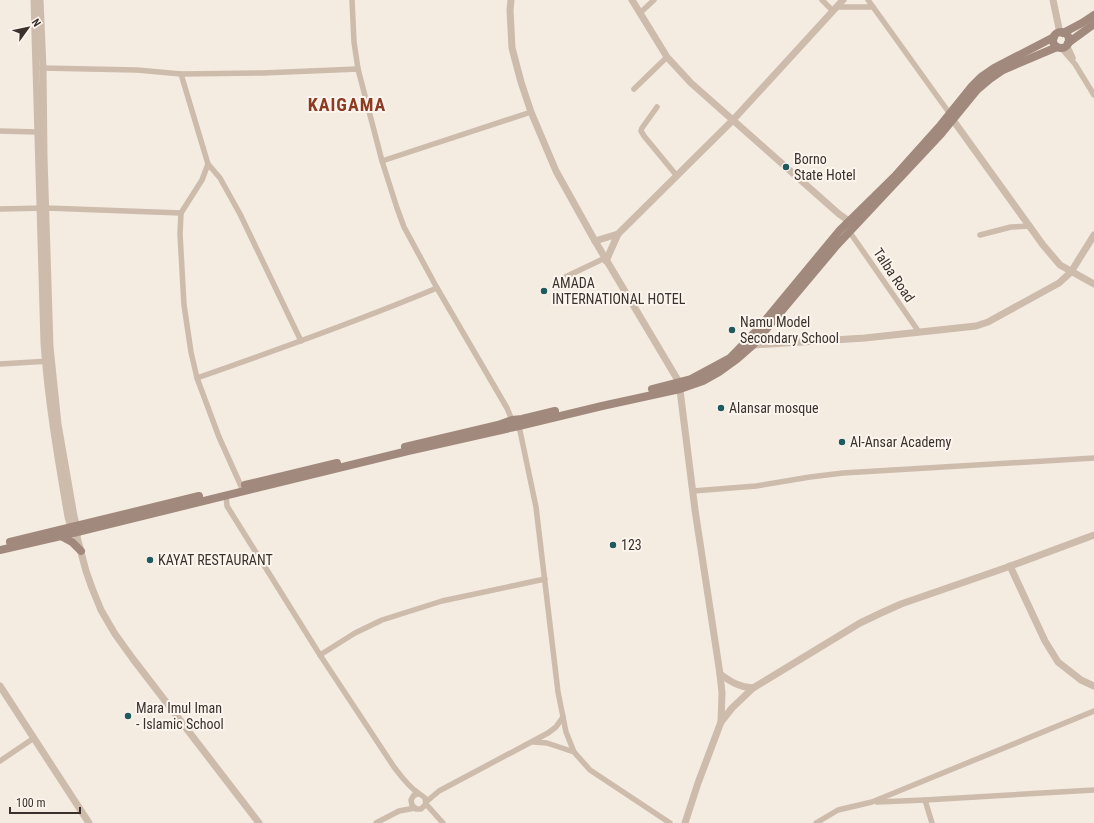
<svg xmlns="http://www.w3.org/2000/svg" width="1094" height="823" font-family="'Roboto Condensed',sans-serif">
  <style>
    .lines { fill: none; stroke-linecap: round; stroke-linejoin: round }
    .minor { stroke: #cdbbac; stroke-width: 5.5 }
    .tertiary { stroke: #cdbbac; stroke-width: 7 }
    .secondary { stroke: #a18a7d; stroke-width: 8 }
    .poi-dot { fill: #1f5a5e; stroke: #fbf5ee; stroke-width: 1.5 }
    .labels { text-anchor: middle; stroke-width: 4; stroke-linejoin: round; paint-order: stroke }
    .poi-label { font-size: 14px; fill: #3b302b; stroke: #fbf5ee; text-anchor: start }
    .street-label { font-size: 14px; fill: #3b302b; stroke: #fbf5ee }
    .district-label { font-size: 18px; font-weight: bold; letter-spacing: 1px; fill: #8c3b22; stroke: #fbf5ee }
  </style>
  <rect width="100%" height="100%" fill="#f4ebe1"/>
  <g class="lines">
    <g class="minor">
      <path d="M 352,0 L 354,42 L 358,69 L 382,161 L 397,208 L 404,227 L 437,288 L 507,408 L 512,420"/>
      <path d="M 822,0 L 833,11"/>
      <path d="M 868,0 L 950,114"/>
      <path d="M 837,7 L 873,7"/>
      <path d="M 641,12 L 654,0"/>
      <path d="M 1067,45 L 1073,58"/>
      <path d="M 1061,48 L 1075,64 L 1094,95"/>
      <path d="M 41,68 L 137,70 L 181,74 L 263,73 L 358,69"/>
      <path d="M 181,74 L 208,164 L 202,180 L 181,213 L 180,234 L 184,305 L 191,352 L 197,378 L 219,437 L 241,486"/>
      <path d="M 634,89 L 667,57"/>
      <path d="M 657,107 L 642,128 L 641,131 L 644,136 L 677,176"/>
      <path d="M 0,131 L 37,132"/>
      <path d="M 382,161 L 531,112"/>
      <path d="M 208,164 L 220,178 L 240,214 L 301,341"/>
      <path d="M 0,209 L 46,208 L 181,213"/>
      <path d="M 849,231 L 919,332"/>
      <path d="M 980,235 L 1011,227 L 1030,226"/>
      <path d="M 559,280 L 605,258"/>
      <path d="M 0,364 L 50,361"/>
      <path d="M 197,378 C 277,350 358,321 437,288"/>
      <path d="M 519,426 L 536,507 L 558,692 L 566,732 L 574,752 L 590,770 L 670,823"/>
      <path d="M 693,491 L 756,486 L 810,477 L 843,473 L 1094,458"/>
      <path d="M 226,495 L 227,506 L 320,655 L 394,767 C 401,776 408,786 417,792 C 420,795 422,795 425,798 L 426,804 L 421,809 L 416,809 L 412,805 L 411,800 L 414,795 L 418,794"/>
      <path d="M 320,655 L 355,633 L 382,620 L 442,601 L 545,579"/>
      <path d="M 534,742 L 547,743 L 574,752"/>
      <path d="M 0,761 L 34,738"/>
      <path d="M 925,800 L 932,823"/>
      <path d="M 426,802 L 439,791 L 548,733 L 556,727 L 563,717"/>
      <path d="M 877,802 L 925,800 L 1094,790"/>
      <path d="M 426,804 L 443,823"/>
      <path d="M 376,823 L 399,811 L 415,808"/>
      <path d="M 816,823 L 838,810 L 872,802 L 1094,711"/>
    </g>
    <g class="tertiary">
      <path d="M 34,0 L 44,343 C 48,401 58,459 68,517 L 72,531"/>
      <path d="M 40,0 L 43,68 L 44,157 L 50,347 L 58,424 L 74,516 L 78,532 L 77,537 L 86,571 L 92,588 L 101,610 L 115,634 L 133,659 L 259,823"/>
      <path d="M 511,0 L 510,10 L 512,48 L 521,82 L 531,112 L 556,171 L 595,241 L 679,382 L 695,510 L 720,674 L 722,693 L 721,722"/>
      <path d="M 632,0 L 667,57 L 691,83 L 839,214 L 849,221"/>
      <path d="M 1053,0 L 1060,33"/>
      <path d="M 953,120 L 1043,245 L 1060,265 L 1094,284"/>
      <path d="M 595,241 L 618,234"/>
      <path d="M 606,261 L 618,234 L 733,120 L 843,0"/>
      <path d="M 753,345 L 865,338 L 976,326 L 988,322 L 1059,283 L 1071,272 L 1094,235"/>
      <path d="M 1010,566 L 1045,641 L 1058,662 L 1081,680 L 1094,686"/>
      <path d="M 720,674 C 731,682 739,687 753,688"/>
      <path d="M 0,686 L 89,823"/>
      <path d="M 685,823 L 698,783 L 721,722 L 732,708 L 753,688 L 860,623 L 881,613 L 901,604 L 1005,568 L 1094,535"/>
    </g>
    <g class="secondary">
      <circle cx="1061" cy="40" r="8"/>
      <path d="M 1063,33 L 1082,23 L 1094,15"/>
      <path d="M 1068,43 L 1094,24"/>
      <path d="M 652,389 L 691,379 L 730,358 L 759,328 L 840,230 L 896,175 L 939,127 L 972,86 L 981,77 L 994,68 L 1054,37"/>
      <path d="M 405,447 L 498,425 L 512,420 L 522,419 L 555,411"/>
      <path d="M 245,485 L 337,463"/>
      <path d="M 61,536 L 72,542 L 81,551"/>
      <path d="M 10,542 L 199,496"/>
      <path d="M 0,550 L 61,536 L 408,451 L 519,426 L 602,406 L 680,389 L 703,381 L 719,372 L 737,359 L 753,345 L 837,245 L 941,134 L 977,90 L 990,79 L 1003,70 L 1057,47"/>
    </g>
  </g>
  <g class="poi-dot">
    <circle cx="786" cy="167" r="4"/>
    <circle cx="544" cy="291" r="4"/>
    <circle cx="732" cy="330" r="4"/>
    <circle cx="721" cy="408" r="4"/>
    <circle cx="842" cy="442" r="4"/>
    <circle cx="613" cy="545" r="4"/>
    <circle cx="150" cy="560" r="4"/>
    <circle cx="128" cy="716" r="4"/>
  </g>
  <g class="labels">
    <g class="poi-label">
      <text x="794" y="164">Borno<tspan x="794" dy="16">State Hotel</tspan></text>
      <text x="552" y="288">AMADA<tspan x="552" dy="16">INTERNATIONAL HOTEL</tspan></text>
      <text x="740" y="327">Namu Model<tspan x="740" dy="16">Secondary School</tspan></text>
      <text x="729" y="413">Alansar mosque</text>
      <text x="850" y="447">Al-Ansar Academy</text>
      <text x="621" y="550">123</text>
      <text x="158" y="565">KAYAT RESTAURANT</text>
      <text x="136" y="713">Mara Imul Iman<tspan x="136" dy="16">- Islamic School</tspan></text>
    </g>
    <g class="street-label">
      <text transform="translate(894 275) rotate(56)" y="5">Talba Road</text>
    </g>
    <g class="district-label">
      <text x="347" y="111">KAIGAMA</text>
    </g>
  </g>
  <g transform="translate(28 28) rotate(57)" stroke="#fbf5ee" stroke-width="3" paint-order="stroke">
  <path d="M0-3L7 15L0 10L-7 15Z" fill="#3b302b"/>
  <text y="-6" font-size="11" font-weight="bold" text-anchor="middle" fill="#3b302b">N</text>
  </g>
  <path d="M10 807v6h70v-6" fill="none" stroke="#3b302b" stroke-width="2"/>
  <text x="16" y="807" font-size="12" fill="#3b302b" stroke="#fbf5ee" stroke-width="3" paint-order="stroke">100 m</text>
</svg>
